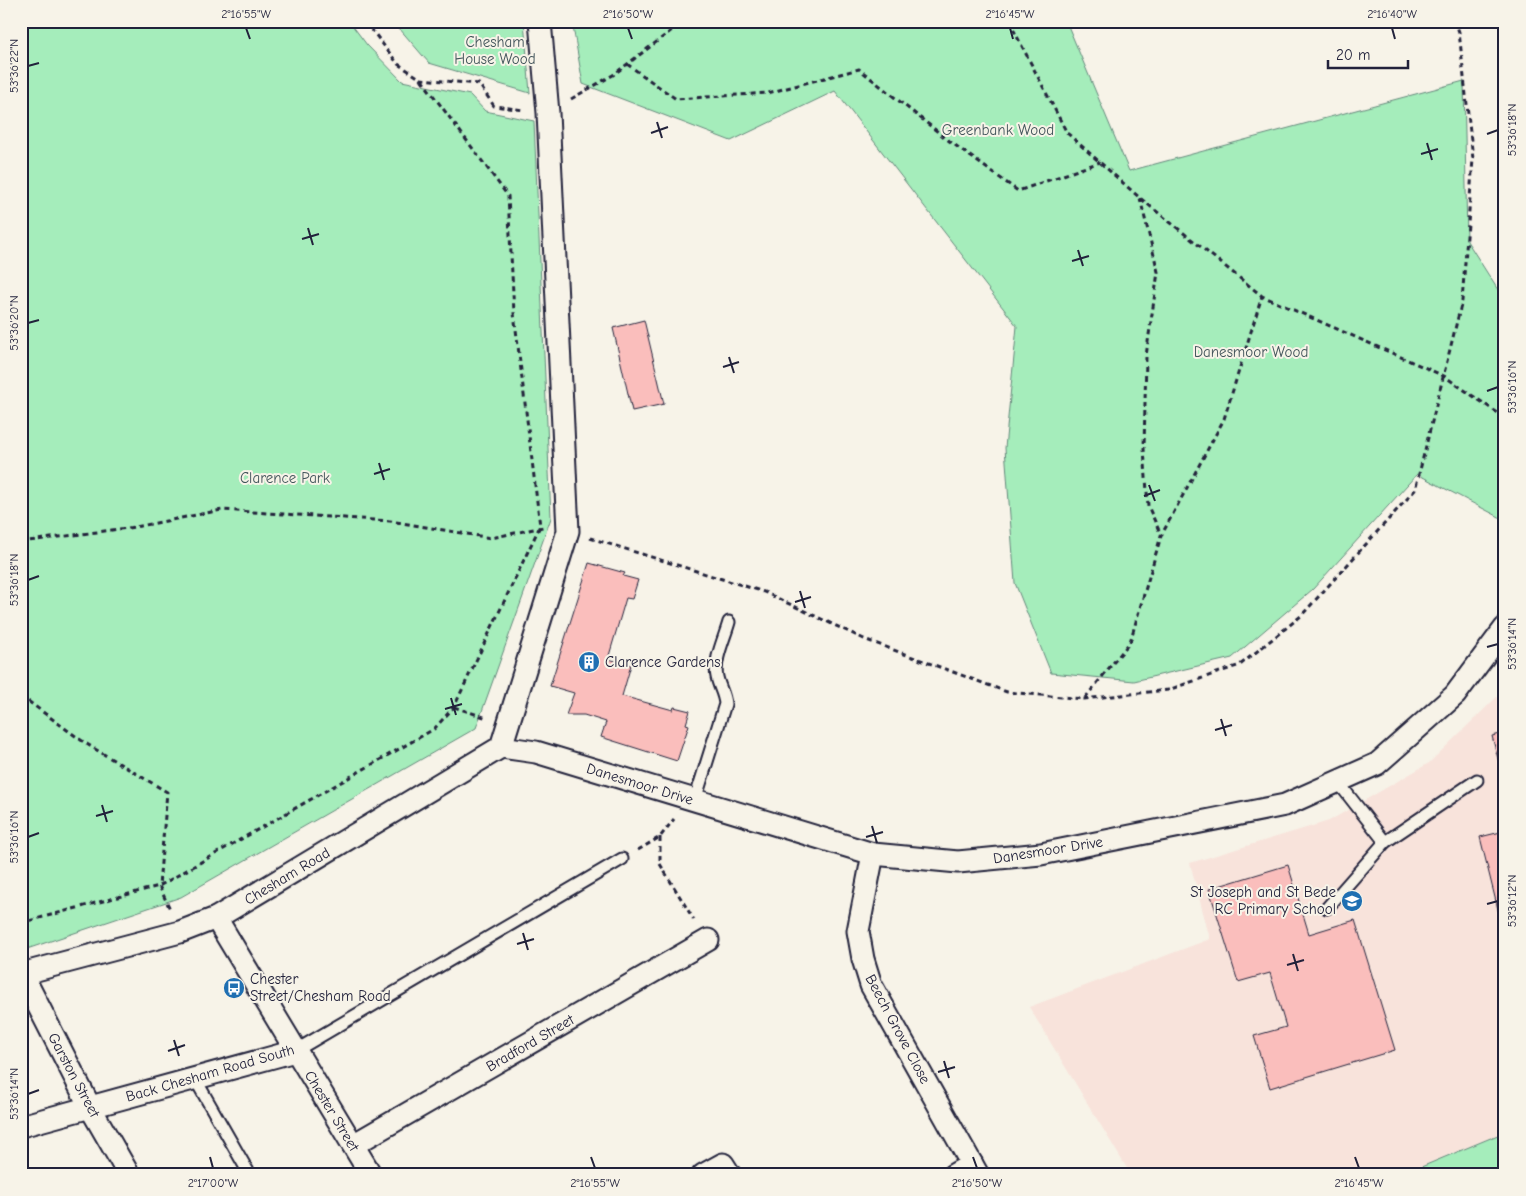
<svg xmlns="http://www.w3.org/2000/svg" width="1526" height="1196" font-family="'Comic Neue',sans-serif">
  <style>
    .built { fill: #f8e3db }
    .green { fill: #a5edbb; stroke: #64887b }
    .building { fill: #fabebc; stroke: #22223b }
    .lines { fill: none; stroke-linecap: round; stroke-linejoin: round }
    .lane-casing { stroke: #22223b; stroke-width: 15 }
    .street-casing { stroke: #22223b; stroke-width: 25 }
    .path { stroke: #22223b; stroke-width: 3; stroke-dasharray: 5 4; stroke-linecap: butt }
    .lane { stroke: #f7f3e8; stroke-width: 11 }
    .street { stroke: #f7f3e8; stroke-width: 21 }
    .ticks { fill: none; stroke: #22223b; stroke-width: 2 }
    .labels { text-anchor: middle; stroke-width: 4; stroke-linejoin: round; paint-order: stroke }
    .park-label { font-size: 15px; fill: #43555b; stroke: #f7f3e8 }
    .poi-label { font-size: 15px; fill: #22223b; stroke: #f7f3e8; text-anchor: start }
    .street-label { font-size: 15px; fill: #22223b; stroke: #f7f3e8 }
    .neatline { fill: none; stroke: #22223b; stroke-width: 2 }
    .ticks-label { font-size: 12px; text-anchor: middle; fill: #22223b }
  </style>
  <rect width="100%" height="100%" fill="#f7f3e8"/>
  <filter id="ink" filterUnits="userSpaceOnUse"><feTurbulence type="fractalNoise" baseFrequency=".02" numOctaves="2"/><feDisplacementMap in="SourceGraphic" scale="10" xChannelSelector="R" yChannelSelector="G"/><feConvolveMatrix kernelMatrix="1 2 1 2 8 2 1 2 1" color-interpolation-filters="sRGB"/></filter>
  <g filter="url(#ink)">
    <path class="built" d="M 1505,689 L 1505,1132 L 1402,1175 L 1131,1175 L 1029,1007 L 1210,939 L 1190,863 L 1329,821 L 1429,763 Z"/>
    <g class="green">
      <path d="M 21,21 L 349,21 L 367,45 L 402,81 L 470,95 L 485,111 L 534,121 L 551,518 L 476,728 L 181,897 L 21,951 Z"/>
      <path d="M 393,21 L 524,21 L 530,93 L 429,63 Z"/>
      <path d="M 572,21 L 1066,21 L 1129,171 L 1464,81 L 1467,241 L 1505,301 L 1505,520 L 1417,474 L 1313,589 L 1232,658 L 1134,681 L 1051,673 L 1015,583 L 1005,448 L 1017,326 L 835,91 L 731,141 L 583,84 Z"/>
      <path d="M 1505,1132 L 1505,1175 L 1402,1175 Z"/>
    </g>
    <g class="building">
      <path d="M 644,320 L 664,404 L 632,411 L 613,328 Z"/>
      <path d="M 589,563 L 625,573 L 623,576 L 638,580 L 632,599 L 626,598 L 608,659 L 631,665 L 622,696 L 673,710 L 674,707 L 690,711 L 686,724 L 689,725 L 677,761 L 601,737 L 606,722 L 584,715 L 566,715 L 574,693 L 550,686 Z"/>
      <path d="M 1505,733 L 1505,786 L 1492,736 Z"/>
      <path d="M 1505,831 L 1505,938 L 1480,837 Z"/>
      <path d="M 1288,865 L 1309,934 L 1355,920 L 1395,1050 L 1270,1088 L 1254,1036 L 1286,1027 L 1270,973 L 1238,982 L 1209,889 Z"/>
    </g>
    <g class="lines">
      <g class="lane-casing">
        <g id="lane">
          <path d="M 1338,782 L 1385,842"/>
          <path d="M 695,800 L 725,704 C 724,693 719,687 717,677 C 713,661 725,637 729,622"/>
          <path d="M 1327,908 L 1385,842 L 1477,780"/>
          <path d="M 295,1051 L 622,859"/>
          <path d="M 194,1077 L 250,1175"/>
        </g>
      </g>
      <g class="street-casing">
        <g id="street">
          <path d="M 501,747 L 568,531 L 548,113 L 540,21"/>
          <path d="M 873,854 L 858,931 L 863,959 L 871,985 L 978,1175"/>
          <path d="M 216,918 L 371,1175"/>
          <path d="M 21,974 L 180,932 L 216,918 L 501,747 L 536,752 L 873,854 L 958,862 L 1041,854 L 1285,805 L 1377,764 L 1455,695 L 1505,628"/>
          <path d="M 22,974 L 90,1107 L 129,1175"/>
          <path d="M 21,1126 L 295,1051"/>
          <path d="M 353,1145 L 708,940"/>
          <path d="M 703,1175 L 723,1164 L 730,1175"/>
          <path d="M 953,1175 L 972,1164"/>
        </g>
      </g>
      <g class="path">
        <path d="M 365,21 L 398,64 L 421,79 L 479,84 L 494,106 L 524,110"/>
        <path d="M 1009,21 L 1067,133 L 1140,198 L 1262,296 L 1444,376 L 1505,418"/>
        <path d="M 627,64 L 676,99 L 768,93 L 859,69 L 948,140 L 1018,191 L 1100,162"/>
        <path d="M 571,99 L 613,75 L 684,21"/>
        <path d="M 1140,198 L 1158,272 L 1146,356 L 1144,449 L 1148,506 L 1161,535"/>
        <path d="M 590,538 L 764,592 L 864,639 L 1007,692 L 1084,699 L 1168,690 L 1240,665 L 1301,616 L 1415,490 L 1462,301 L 1473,159 L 1459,32 L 1455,21"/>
        <path d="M 21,542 L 135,527 L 222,510 L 390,521 L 491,538 L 543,527"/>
        <path d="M 21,696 L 85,743 L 167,792 L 159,886 L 171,911"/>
        <path d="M 1085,698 L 1130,642 L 1161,536 L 1224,419 L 1262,296"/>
        <path d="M 454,707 L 487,718"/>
        <path d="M 660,837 L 660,864 L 694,920"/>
        <path d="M 638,850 L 660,837 L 674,819"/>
        <path d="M 21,923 L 159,886 L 434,729 L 454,707 L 540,526 L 514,313 L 508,196 L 421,79"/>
      </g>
      <use href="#lane" class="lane"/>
      <use href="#street" class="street"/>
    </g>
  </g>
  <path class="ticks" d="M 246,28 L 250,39M 628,28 L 632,39M 1010,28 L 1013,39M 1392,28 L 1395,39M 28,66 L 39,63M 657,122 L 662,138M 651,133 L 668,127M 1487,134 L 1498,130M 1427,143 L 1432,160M 1421,154 L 1438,149M 308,228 L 313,245M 302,239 L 319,234M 1078,250 L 1083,266M 1072,261 L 1089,256M 28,323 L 39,320M 729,357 L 734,373M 723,367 L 739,362M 1487,391 L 1498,387M 379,463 L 384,480M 374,474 L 390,469M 1149,485 L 1155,501M 1144,496 L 1160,490M 28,580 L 39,576M 800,591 L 805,608M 795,602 L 811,597M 1487,647 L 1498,644M 451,698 L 456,715M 445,709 L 462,704M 1221,719 L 1226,736M 1215,730 L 1232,725M 102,805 L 107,822M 96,816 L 113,811M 872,826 L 877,843M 28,837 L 39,833M 866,837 L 883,832M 1487,904 L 1498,901M 523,933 L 528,950M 517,944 L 534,939M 1293,954 L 1298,971M 1287,965 L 1304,960M 174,1040 L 179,1056M 168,1051 L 185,1045M 944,1061 L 949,1078M 938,1072 L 955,1067M 28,1094 L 39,1090M 210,1157 L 213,1168M 591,1157 L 595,1168M 973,1157 L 977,1168M 1355,1157 L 1359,1168"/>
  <defs>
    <g id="building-disc" transform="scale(1.125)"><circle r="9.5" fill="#1f6fb2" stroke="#f7f3e8"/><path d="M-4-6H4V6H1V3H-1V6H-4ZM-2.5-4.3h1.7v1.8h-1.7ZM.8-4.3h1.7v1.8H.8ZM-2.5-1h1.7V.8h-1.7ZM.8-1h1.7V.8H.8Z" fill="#fff"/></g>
    <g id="school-disc" transform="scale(1.125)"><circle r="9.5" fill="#1f6fb2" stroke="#f7f3e8"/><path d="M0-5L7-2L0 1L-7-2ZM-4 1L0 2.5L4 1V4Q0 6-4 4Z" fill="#fff"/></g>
    <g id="bus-disc" transform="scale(1.125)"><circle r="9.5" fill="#1f6fb2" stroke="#f7f3e8"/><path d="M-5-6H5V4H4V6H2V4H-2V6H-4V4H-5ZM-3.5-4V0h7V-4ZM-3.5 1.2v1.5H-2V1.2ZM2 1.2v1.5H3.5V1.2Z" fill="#fff"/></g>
  </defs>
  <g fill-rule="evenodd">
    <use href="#building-disc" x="589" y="662"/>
    <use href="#school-disc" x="1352" y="901"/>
    <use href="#bus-disc" x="234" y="988"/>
  </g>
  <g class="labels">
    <g class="park-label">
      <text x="495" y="47">Chesham<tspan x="495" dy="17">House Wood</tspan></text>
      <text x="998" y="135">Greenbank Wood</text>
      <text x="1251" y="357">Danesmoor Wood</text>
      <text x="285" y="483">Clarence Park</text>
    </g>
    <g class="poi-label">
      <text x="605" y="667">Clarence Gardens</text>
      <text x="1336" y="897" text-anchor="end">St Joseph and St Bede<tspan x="1336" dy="17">RC Primary School</tspan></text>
      <text x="250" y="984">Chester<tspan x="250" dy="17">Street/Chesham Road</tspan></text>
    </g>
    <g class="street-label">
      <text transform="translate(640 784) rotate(17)" y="5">Danesmoor Drive</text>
      <text transform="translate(1048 850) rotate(-9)" y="5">Danesmoor Drive</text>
      <text transform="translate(287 876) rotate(-31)" y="5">Chesham Road</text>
      <text transform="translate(898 1029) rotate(62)" y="5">Beech Grove Close</text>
      <text transform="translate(530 1043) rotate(-30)" y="5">Bradford Street</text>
      <text transform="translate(210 1073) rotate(-16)" y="5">Back Chesham Road South</text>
      <text transform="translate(74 1075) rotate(62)" y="5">Garston Street</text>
      <text transform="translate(332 1111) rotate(59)" y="5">Chester Street</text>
    </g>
  </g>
  <rect width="1526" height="1196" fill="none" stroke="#f7f3e8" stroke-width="55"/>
  <path d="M1328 60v8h80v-8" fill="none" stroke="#22223b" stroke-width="2.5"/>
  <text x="1336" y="60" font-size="15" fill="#22223b" stroke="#f7f3e8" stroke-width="4" paint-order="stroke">20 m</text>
  <rect x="28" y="28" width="1470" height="1140" class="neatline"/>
  <g class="ticks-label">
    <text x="246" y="18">2°16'55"W</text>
    <text x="628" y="18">2°16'50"W</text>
    <text x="1010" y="18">2°16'45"W</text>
    <text x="1392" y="18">2°16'40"W</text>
    <text transform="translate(14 66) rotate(-90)" y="4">53°36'22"N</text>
    <text transform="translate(1512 130) rotate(-90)" y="4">53°36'18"N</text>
    <text transform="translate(14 323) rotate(-90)" y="4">53°36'20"N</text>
    <text transform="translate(1512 387) rotate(-90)" y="4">53°36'16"N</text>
    <text transform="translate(14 580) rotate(-90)" y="4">53°36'18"N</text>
    <text transform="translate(1512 644) rotate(-90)" y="4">53°36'14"N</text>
    <text transform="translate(14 837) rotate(-90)" y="4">53°36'16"N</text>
    <text transform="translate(1512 901) rotate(-90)" y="4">53°36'12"N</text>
    <text transform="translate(14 1094) rotate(-90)" y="4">53°36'14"N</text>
    <text x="213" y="1187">2°17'00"W</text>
    <text x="595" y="1187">2°16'55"W</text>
    <text x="977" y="1187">2°16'50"W</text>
    <text x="1359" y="1187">2°16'45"W</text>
  </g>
</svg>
